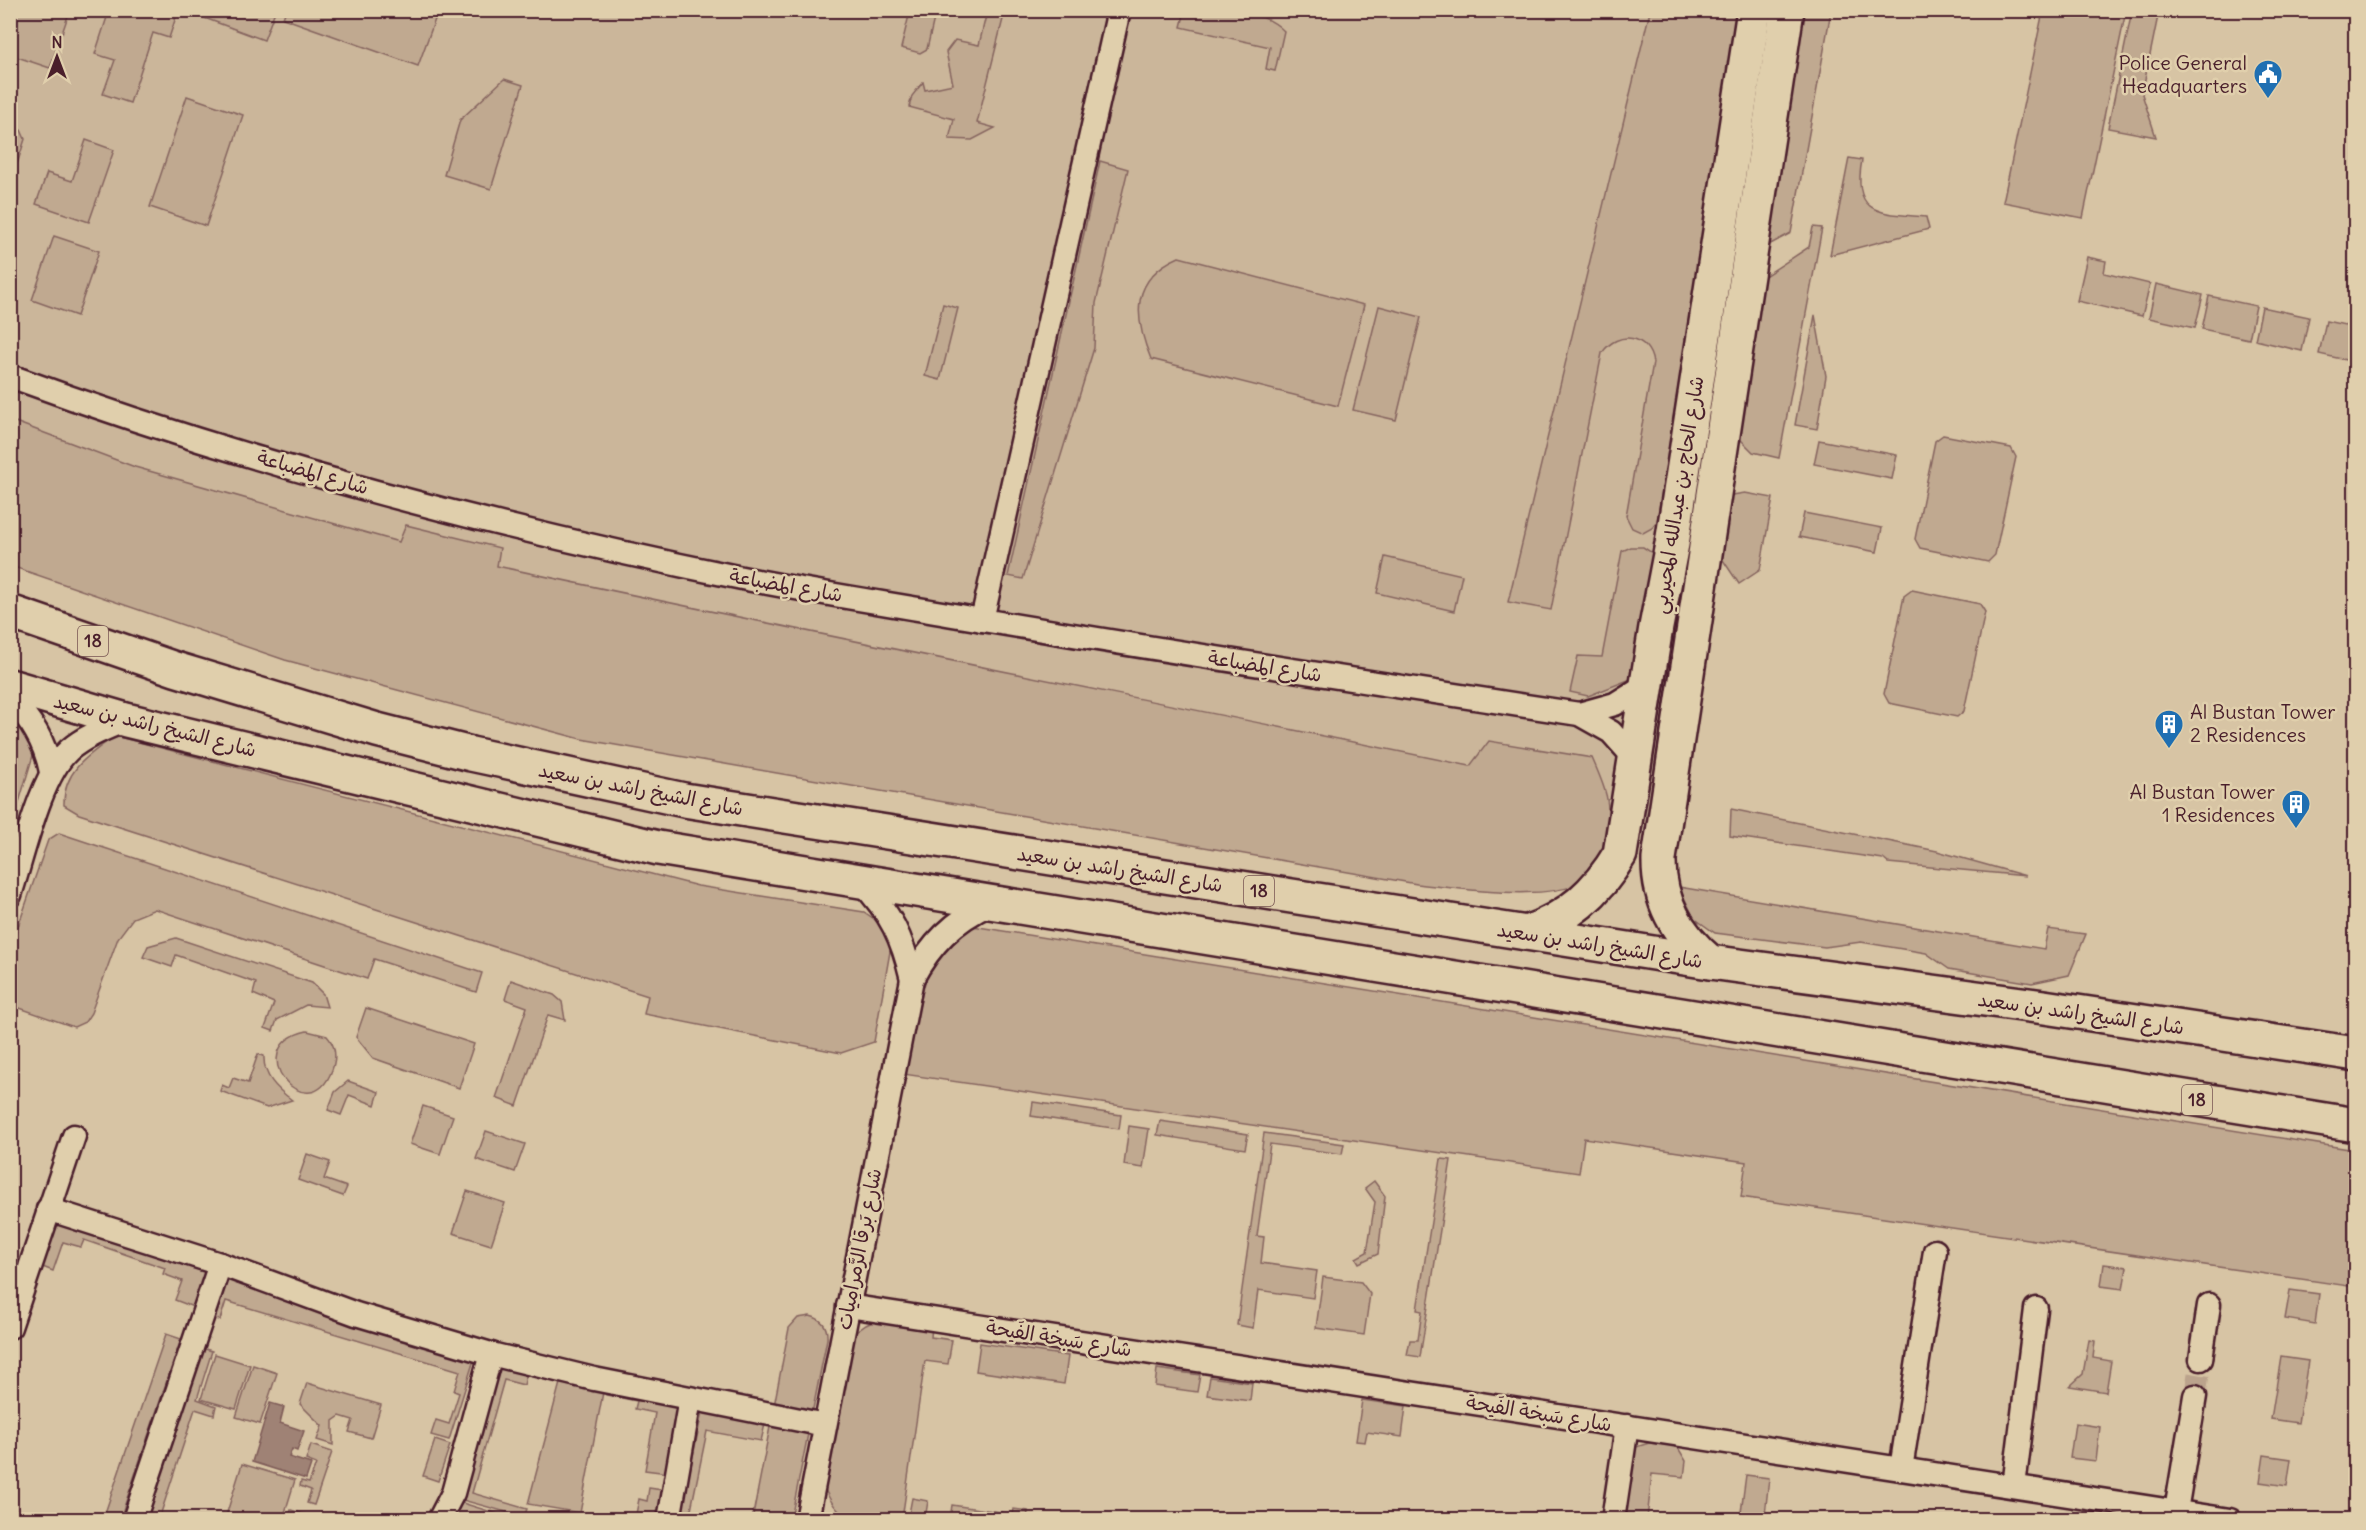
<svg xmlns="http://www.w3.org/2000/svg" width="2366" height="1530" font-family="Delius,'Playpen Sans Arabic',sans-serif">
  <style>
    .built { fill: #cbb69a }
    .green { fill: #c0a990; stroke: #85645e; stroke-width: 1.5 }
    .water { fill: #9f8274; stroke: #7d5a57; stroke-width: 1.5 }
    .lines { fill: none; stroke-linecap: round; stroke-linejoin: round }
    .street-tunnel { stroke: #bba38c; stroke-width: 22; stroke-dasharray: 22 11; stroke-linecap: butt }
    .street-casing { stroke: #4a1f2b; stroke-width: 27 }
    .secondary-casing { stroke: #4a1f2b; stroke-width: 38 }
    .primary-casing { stroke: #4a1f2b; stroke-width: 38 }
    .street { stroke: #e0cfac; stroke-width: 22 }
    .secondary { stroke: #e0cfac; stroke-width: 33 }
    .primary { stroke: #e0cfac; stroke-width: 33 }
    .labels { text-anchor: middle; stroke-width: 5; stroke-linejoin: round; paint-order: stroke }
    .shield { fill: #e0cfac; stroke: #775452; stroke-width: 1.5 }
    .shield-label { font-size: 18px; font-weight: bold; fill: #4a1f2b }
    .poi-label { font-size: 20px; fill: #4a1f2b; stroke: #e0cfac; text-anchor: end }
    .street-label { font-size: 20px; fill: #4a1f2b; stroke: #e0cfac }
  </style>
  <rect width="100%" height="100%" fill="#d7c4a4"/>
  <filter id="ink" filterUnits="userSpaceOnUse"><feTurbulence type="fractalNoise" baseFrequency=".0167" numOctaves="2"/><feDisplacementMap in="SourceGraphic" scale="12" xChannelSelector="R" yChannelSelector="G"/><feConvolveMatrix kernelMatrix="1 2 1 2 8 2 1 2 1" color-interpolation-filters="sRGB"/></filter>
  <g filter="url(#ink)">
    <path class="built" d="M 11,11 L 1739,11 L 1619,799 L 1487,776 L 11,471 Z"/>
    <g class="green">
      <path d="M 183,10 L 275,10 L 275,11 L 264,40 Z"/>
      <path d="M 286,10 L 438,10 L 438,11 L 418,66 L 283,18 Z"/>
      <path d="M 63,11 L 69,13 L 50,68 L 11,55 L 11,24 L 15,11 Z"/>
      <path d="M 109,11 L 178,11 L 169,38 L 153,33 L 130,103 L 103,94 L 115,60 L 95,54 Z"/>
      <path d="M 910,11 L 935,14 L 927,49 L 920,53 L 901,48 Z"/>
      <path d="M 987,11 L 1004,15 L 977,123 L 995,128 L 972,140 L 949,139 L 954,119 L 909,107 L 912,96 L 923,82 L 925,90 L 953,84 L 946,52 L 955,40 L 979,45 Z"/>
      <path d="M 1185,11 C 1217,10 1261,7 1284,31 L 1275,71 L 1266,69 L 1270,47 L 1181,27 Z"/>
      <path d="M 1650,11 L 1737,11 L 1657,522 L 1652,528 L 1643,533 L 1632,528 L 1626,516 L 1653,363 C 1649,335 1618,329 1602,353 L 1551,610 L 1508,602 Z"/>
      <path d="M 1802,11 L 1831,11 L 1791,233 L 1765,247 Z"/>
      <path d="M 2043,11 L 2126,11 L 2083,218 L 2003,202 Z"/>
      <path d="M 2132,11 L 2159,11 L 2142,94 L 2156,137 L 2108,128 Z"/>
      <path d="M 504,79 L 523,85 L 491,189 L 444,175 L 460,120 Z"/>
      <path d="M 187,96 L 243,115 L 206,226 L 150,207 Z"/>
      <path d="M 11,127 L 21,130 L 25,139 L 11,183 Z"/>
      <path d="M 86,140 L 114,150 L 89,222 L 36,204 L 47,173 L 72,181 Z"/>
      <path d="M 1849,158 L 1862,160 C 1851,217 1882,213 1926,217 L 1929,229 L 1830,255 Z"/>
      <path d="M 1100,161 L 1128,169 L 1096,303 L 1094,348 L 1023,579 L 1008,576 Z"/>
      <path d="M 1813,227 L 1822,228 L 1779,458 L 1753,452 L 1730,429 L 1754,283 L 1809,247 Z"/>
      <path d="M 54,236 L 99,251 L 77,316 L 32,300 Z"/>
      <path d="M 1179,257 L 1364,305 L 1338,406 L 1151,359 C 1133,316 1131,278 1179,257 Z"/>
      <path d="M 2087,257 L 2106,261 L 2104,273 L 2150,284 L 2142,316 L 2077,301 Z"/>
      <path d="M 2156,284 L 2203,295 L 2195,328 L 2149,318 Z"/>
      <path d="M 2209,296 L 2256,306 L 2249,339 L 2202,329 Z"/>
      <path d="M 943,304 L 958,308 L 940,380 L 925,376 Z"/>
      <path d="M 1379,306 L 1421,317 L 1396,420 L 1353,410 Z"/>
      <path d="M 2262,307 L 2309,317 L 2302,351 L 2255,340 Z"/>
      <path d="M 1815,315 L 1826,376 L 1817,429 L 1795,425 Z"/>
      <path d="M 2326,321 L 2355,327 L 2355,362 L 2319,354 Z"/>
      <path d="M 10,420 L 135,467 L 399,542 L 406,525 L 500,548 L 497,566 C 820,636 1146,699 1470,766 L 1489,741 L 1592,758 C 1607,792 1613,805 1604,842 C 1603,849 1602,862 1598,869 C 1576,908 1455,888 1417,884 L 581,739 L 285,660 L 11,566 Z"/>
      <path d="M 1943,435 L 2011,448 L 2016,457 L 1995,555 L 1988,562 L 1920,548 L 1915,539 L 1935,441 Z"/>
      <path d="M 1819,440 L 1897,455 L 1892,479 L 1814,464 Z"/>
      <path d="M 1745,493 L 1773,498 L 1760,570 L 1739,584 L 1713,545 L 1720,497 Z"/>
      <path d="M 1804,513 L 1882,528 L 1877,552 L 1799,537 Z"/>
      <path d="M 1631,547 L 1643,547 L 1654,554 L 1636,677 L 1588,696 L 1570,692 L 1578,656 L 1602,657 L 1622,551 Z"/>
      <path d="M 1385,557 L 1462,575 L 1454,611 L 1377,593 Z"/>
      <path d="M 1912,590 L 1980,604 L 1985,612 L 1964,711 L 1957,717 L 1889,703 L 1884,694 L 1904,596 Z"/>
      <path d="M 11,712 L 20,722 L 34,752 L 11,829 Z"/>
      <path d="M 115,736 L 698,886 L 864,912 L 880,923 L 891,946 L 874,1042 L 841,1053 L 644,1014 L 648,996 L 79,814 L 64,805 C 63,770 90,754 115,736 Z"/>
      <path d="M 1731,809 L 1937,851 L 2026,876 L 1888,863 L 1883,859 L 1730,836 Z"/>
      <path d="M 59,833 L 482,973 L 476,992 L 374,959 L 367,979 L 155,909 L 133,918 L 118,938 L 91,1013 L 85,1022 L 74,1027 L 11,1005 L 11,947 L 48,840 Z"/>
      <path d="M 1679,887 L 2044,949 L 2048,929 L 2086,934 L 2069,975 L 2032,983 L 1949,969 L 1926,953 L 1861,942 L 1825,947 L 1715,933 L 1694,918 Z"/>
      <path d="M 960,924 L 2355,1150 L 2355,1287 L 1741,1197 L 1746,1162 L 1584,1138 L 1579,1173 L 903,1074 L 927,974 Z"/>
      <path d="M 176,938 L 312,983 L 323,994 L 327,1007 L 306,1005 L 277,1020 L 273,1031 L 265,1028 L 274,1003 L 253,994 L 256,983 L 176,955 L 172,967 L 143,957 L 148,946 Z"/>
      <path d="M 511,980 L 554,995 L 562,1002 L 565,1020 L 548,1015 L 517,1106 L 496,1098 L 527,1007 L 505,999 Z"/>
      <path d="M 366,1008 L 474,1044 L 459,1088 L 373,1058 L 356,1037 Z"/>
      <path d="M 307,1031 L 327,1036 C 336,1046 337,1057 332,1070 C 309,1132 237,1047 307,1031 Z"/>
      <path d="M 258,1054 L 264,1056 C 263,1076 277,1089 292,1100 L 267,1108 L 220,1091 L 222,1085 L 229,1088 L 233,1078 L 248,1083 Z"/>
      <path d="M 348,1081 L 379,1092 L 375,1105 L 349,1095 L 341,1115 L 328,1110 L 335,1092 Z"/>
      <path d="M 1033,1102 L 1121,1115 L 1119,1129 L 1031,1116 Z"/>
      <path d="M 423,1106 L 453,1116 L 440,1154 L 410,1144 Z"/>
      <path d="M 1160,1121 L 1248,1134 L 1245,1149 L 1157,1135 Z"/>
      <path d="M 1129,1126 L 1149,1129 L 1143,1168 L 1124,1165 Z"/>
      <path d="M 486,1131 L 525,1144 L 515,1172 L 476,1159 Z"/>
      <path d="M 1264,1133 L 1344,1144 L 1342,1154 L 1270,1144 L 1257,1236 L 1264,1237 L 1261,1263 L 1317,1271 L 1313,1298 L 1258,1290 L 1253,1328 L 1237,1325 Z"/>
      <path d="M 307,1154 L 330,1162 L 324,1179 L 347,1187 L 343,1196 L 298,1180 Z"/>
      <path d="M 1441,1159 L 1451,1160 L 1420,1357 L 1407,1355 L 1410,1340 L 1418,1340 L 1422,1311 L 1417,1310 Z"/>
      <path d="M 1374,1181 L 1385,1196 L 1378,1254 L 1359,1263 L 1356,1258 L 1367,1252 L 1375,1202 L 1365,1188 Z"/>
      <path d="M 467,1191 L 505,1203 L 491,1245 L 453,1233 Z"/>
      <path d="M 56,1219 L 209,1272 L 196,1308 L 175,1300 L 182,1281 L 163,1274 L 165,1268 L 84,1240 L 81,1247 L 63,1242 L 53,1271 L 40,1266 Z"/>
      <path d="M 2104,1264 L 2127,1267 L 2123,1289 L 2101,1286 Z"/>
      <path d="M 221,1274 L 477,1350 L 449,1440 L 431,1435 L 436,1420 L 449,1424 L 459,1393 L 454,1391 L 460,1371 L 226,1301 L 220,1320 L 208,1317 Z"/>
      <path d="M 1323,1277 L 1361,1282 L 1370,1294 L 1364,1335 L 1316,1328 Z"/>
      <path d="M 2290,1290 L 2319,1294 L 2315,1324 L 2285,1319 Z"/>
      <path d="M 810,1316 C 822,1319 828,1327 827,1339 L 791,1519 L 752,1520 L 789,1328 L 798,1318 Z"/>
      <path d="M 881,1318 L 932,1326 L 931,1337 L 952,1340 L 948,1364 L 925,1361 L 902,1519 C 860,1519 842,1530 824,1487 L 852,1335 L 866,1325 Z"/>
      <path d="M 166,1334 L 181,1339 L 120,1519 L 103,1519 Z"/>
      <path d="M 2089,1340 L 2095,1341 L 2093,1358 L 2111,1361 L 2106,1392 L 2070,1386 L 2083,1374 Z"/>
      <path d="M 980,1343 L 1068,1356 L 1064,1384 L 976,1371 Z"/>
      <path d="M 202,1348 L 212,1351 L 197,1399 L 216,1406 L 214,1415 L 195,1409 L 159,1519 L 147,1520 Z"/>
      <path d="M 215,1354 L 250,1365 L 236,1409 L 201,1399 Z"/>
      <path d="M 2281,1357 L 2308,1361 L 2298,1423 L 2271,1419 Z"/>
      <path d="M 497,1364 L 527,1372 L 524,1385 L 504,1380 L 472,1493 L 527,1509 L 524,1517 L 459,1499 Z"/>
      <path d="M 253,1365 L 277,1373 L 260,1424 L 236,1417 Z"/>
      <path d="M 1157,1369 L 1200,1375 L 1197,1392 L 1155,1386 Z"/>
      <path d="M 1210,1377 L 1252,1383 L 1250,1401 L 1207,1395 Z"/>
      <path d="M 561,1379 L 604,1387 L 580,1513 L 528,1504 Z"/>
      <path d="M 307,1383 L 381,1405 L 371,1438 L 349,1432 L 353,1420 L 340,1416 L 333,1421 L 333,1445 L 317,1440 L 322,1426 L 300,1404 Z"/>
      <path d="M 607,1386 L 681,1399 L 668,1473 L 645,1470 L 655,1413 L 635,1409 L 637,1401 L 606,1395 Z"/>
      <path d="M 1362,1400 L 1406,1406 L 1402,1437 L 1367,1432 L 1365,1442 L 1356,1441 Z"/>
      <path d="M 703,1407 L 766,1420 L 761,1441 L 707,1431 L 689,1519 L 680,1520 Z"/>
      <path d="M 2075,1423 L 2100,1427 L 2096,1461 L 2070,1458 Z"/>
      <path d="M 435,1440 L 450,1445 L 438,1481 L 423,1476 Z"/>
      <path d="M 1649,1443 L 1677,1446 L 1686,1461 L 1684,1477 L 1652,1474 L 1647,1519 L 1619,1520 L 1626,1454 L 1636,1447 Z"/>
      <path d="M 311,1445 L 332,1452 L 314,1505 L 307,1503 L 311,1490 L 300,1486 L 301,1481 L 309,1483 L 316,1464 L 306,1460 Z"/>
      <path d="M 2264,1455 L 2291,1459 L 2287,1486 L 2260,1482 Z"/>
      <path d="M 242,1464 L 295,1480 L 283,1519 L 225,1519 Z"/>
      <path d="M 1746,1475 L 1769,1478 L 1765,1515 L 1741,1512 Z"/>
      <path d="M 649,1488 L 662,1490 L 657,1519 L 635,1519 L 639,1499 L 647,1501 Z"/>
      <path d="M 912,1498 L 928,1501 L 925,1519 L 908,1519 Z"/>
      <path d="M 456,1501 L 514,1519 L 444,1520 Z"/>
      <path d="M 952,1505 L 1013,1514 L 1014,1509 L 1028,1511 L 1027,1519 L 950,1519 Z"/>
      <path d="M 291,1510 L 313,1517 L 312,1519 L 288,1519 Z"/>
      <path d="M 2090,1512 L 2118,1516 L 2119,1519 L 2089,1519 Z"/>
    </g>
    <path class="water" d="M 270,1403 L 284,1407 L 280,1423 L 304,1431 L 297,1451 L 292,1449 L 289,1457 L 311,1464 L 306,1479 L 252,1462 Z"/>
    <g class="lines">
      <path class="street-tunnel" d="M 2195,1396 L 2201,1359"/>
      <g class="street-casing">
        <g id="street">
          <path d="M 10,376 C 247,463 495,528 742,578 C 816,593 891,604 965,617 C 1169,652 1374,683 1579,714 L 1611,732 L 1636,760"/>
          <path d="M 982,620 L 1119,10"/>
          <path d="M 10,698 C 31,720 45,741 51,772"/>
          <path d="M 1579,714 L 1615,704 L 1647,684"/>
          <path d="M 862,883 C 891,914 902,937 912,979"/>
          <path d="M 10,895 C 23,856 40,776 69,750 C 85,736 107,728 126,720"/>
          <path d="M 48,1209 L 220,1264 L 356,1314 L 491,1354 L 594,1379 L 825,1425"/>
          <path d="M 848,1306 L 2230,1520"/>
          <path d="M 10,1327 L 74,1136"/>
          <path d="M 2201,1359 L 2209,1305"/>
          <path d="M 1901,1469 L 1935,1251"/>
          <path d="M 2014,1486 L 2036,1309"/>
          <path d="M 2176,1511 L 2195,1396"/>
          <path d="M 134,1520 L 220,1264"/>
          <path d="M 439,1520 L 453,1493 L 491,1354"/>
          <path d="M 669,1520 L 690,1399"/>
          <path d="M 807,1520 L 912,979 C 931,944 953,921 990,904"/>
          <path d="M 1613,1520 L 1627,1426"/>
        </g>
      </g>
      <g class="secondary-casing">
        <g id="secondary">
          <path d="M 1526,933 C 1568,918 1597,893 1620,854 L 1656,627 L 1672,544 L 1754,10"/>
          <path d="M 1710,962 C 1678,935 1658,902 1659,859 L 1787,10"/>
        </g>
      </g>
      <g class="primary-casing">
        <g id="primary">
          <path d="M 10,612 L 175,669 L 377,730 L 471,754 L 684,800 L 1710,962 L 2044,1007 L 2356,1054"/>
          <path d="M 10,686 L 126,720 L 658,848 L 2356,1125"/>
        </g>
      </g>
      <use href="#street" class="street"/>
      <use href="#secondary" class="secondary"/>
      <use href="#primary" class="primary"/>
    </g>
  </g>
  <defs>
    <g id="civic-pin" transform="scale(1.5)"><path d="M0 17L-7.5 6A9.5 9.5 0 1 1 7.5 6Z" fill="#1f6fb2" stroke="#e0cfac"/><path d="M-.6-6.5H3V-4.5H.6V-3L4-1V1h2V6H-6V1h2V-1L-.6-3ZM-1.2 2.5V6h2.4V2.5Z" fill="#fff"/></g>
    <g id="building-pin" transform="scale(1.5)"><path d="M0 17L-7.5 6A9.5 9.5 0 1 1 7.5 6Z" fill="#1f6fb2" stroke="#e0cfac"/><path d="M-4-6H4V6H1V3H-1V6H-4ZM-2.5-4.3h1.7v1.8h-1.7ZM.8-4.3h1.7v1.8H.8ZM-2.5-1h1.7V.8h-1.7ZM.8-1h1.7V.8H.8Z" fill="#fff"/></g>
  </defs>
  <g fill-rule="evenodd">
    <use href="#civic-pin" x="2268" y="74"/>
    <use href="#building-pin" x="2169" y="724"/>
    <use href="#building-pin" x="2296" y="804"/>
  </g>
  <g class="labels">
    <g class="shield">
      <rect x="78" y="626" width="30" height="30" rx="4.5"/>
      <rect x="1244" y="876" width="30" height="30" rx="4.5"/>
      <rect x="2182" y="1085" width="30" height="30" rx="4.5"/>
    </g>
    <g class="shield-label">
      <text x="93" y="647">18</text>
      <text x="1259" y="897">18</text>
      <text x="2197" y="1106">18</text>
    </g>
    <g class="poi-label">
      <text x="2247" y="70">Police General<tspan x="2247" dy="23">Headquarters</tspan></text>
      <text x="2190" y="719" text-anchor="start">Al Bustan Tower<tspan x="2190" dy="23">2 Residences</tspan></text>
      <text x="2275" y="799">Al Bustan Tower<tspan x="2275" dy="23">1 Residences</tspan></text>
    </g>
    <g class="street-label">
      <text transform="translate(313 472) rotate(16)" y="7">شارع المِضباعة</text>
      <text transform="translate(1678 495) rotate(-81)" y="7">شارع الحاج بن عبدالله المحيربي</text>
      <text transform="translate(786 585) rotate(10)" y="7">شارع المِضباعة</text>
      <text transform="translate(1265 666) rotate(9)" y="7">شارع المِضباعة</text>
      <text transform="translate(155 725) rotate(14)" y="7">شارع الشيخ راشد بن سعيد</text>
      <text transform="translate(641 789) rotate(11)" y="7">شارع الشيخ راشد بن سعيد</text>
      <text transform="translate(1120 869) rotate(9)" y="7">شارع الشيخ راشد بن سعيد</text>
      <text transform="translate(1600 945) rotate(9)" y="7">شارع الشيخ راشد بن سعيد</text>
      <text transform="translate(2081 1013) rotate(8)" y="7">شارع الشيخ راشد بن سعيد</text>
      <text transform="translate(859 1249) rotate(-79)" y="7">شارع بَرقا الرَّمرامِيات</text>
      <text transform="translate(1059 1338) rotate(9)" y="7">شارع سَبخة الفَيحة</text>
      <text transform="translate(1539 1413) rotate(9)" y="7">شارع سَبخة الفَيحة</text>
    </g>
  </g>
  <rect width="2366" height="1530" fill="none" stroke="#e0cfac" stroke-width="36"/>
  <rect x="18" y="18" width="2330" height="1494" fill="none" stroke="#4a1f2b" stroke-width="2" filter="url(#ink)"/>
  <g transform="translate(57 57)" stroke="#e0cfac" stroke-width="4.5" paint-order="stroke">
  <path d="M0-4.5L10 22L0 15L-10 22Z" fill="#4a1f2b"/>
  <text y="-9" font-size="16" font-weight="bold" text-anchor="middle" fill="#4a1f2b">N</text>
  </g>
</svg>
